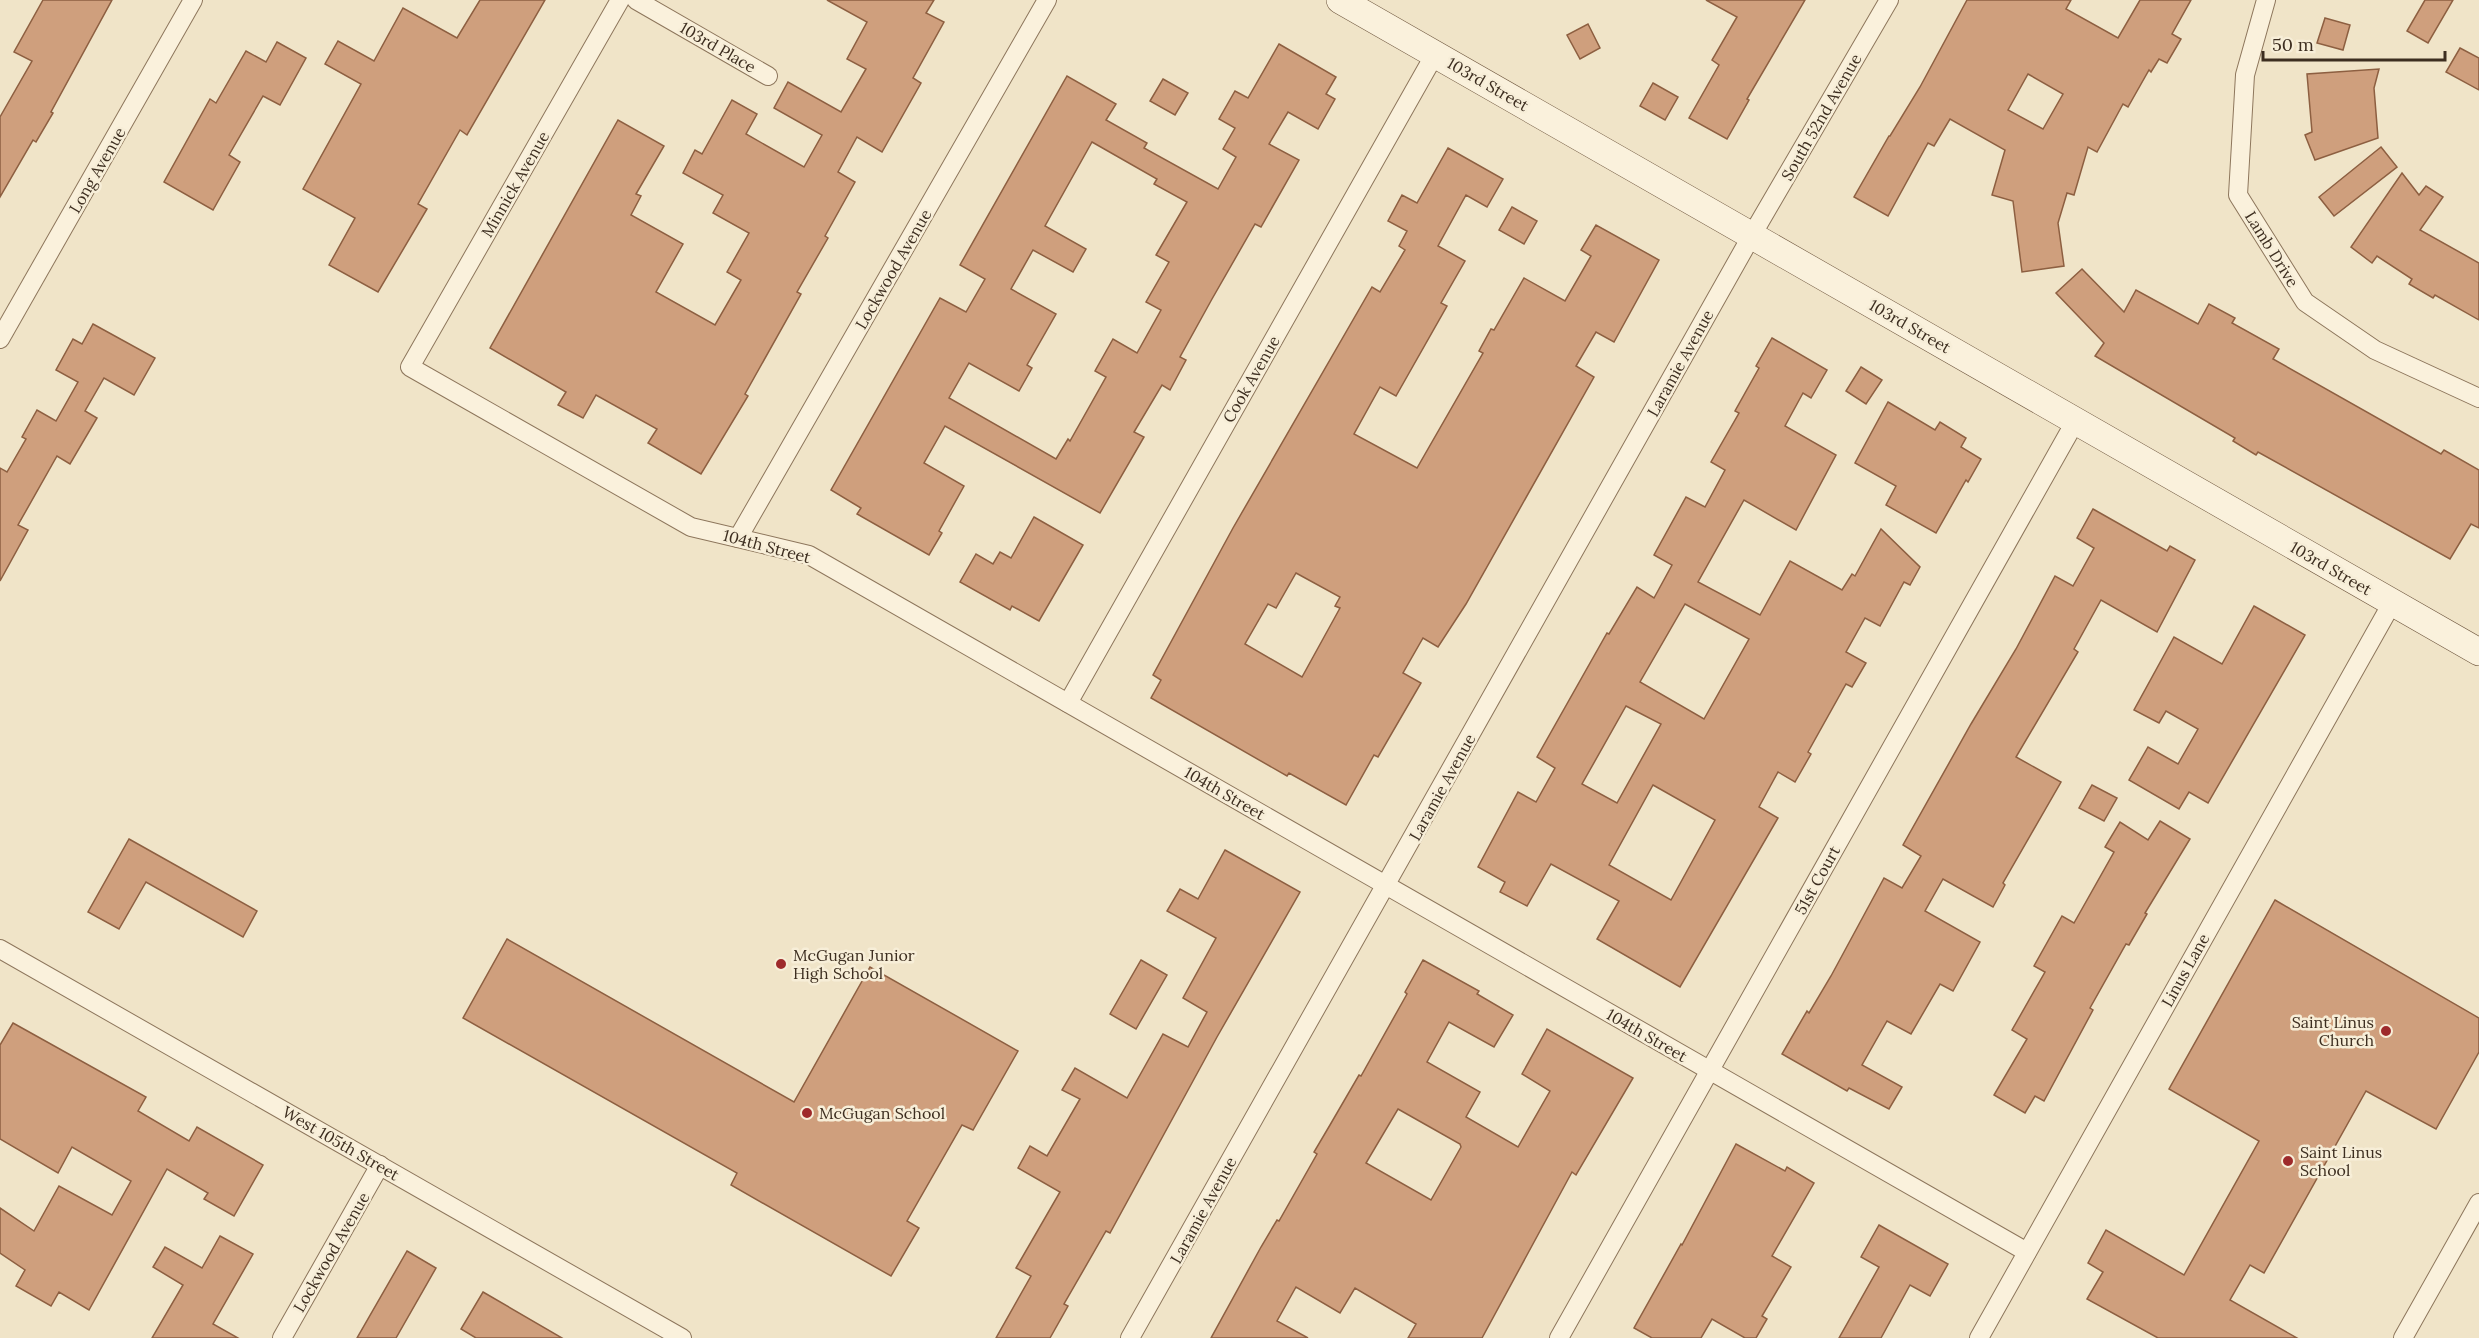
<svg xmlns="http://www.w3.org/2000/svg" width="2479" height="1338" font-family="Lora,serif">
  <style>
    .building { fill: #cf9f7d; stroke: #8d5f41; stroke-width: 1.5; fill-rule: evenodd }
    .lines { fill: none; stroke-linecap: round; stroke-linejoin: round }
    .street-casing { stroke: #8d765c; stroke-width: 20 }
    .secondary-casing { stroke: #6f573f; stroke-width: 28 }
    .street { stroke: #faf1dc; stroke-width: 18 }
    .secondary { stroke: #faf1dc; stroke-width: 27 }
    .poi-dot { fill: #9e2a2b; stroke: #f7eed8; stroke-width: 2 }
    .labels { text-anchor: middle; stroke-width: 5; stroke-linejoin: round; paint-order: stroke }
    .street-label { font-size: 16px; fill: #3d2e20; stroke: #f7eed8 }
    .poi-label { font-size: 16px; fill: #3d2e20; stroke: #f7eed8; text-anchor: start }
  </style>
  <rect width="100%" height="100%" fill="#f0e4c8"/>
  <g class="building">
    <path d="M 43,0 L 112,0 L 51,112 L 53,113 L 36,142 L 33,140 L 0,197 L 0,117 L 32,61 L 14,52 Z"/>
    <path d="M 480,0 L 545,0 L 467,135 L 460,130 L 418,204 L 427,209 L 378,292 L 329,265 L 355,218 L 303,189 L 361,84 L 325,64 L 338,41 L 374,61 L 403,8 L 457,38 Z"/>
    <path d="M 827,0 L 934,0 L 926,13 L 944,22 L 913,78 L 921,83 L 882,152 L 857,137 L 838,172 L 855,182 L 825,236 L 828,238 L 797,292 L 801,294 L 745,394 L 748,396 L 701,474 L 648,443 L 657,429 L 596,395 L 583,418 L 558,405 L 566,392 L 490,348 L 618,120 L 664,146 L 636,194 L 641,196 L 631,215 L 683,244 L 656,292 L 715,325 L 741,280 L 727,272 L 749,233 L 713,213 L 723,195 L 683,173 L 695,150 L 702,154 L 732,100 L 757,114 L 746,134 L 804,167 L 822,135 L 774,108 L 788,82 L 841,112 L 866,69 L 847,59 L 867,22 Z"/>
    <path d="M 1706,0 L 1805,0 L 1747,99 L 1749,100 L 1727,139 L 1689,118 L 1719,65 L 1712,60 L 1737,17 Z"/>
    <path d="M 1967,0 L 2071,0 L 2066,9 L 2118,38 L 2140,0 L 2191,0 L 2172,34 L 2181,39 L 2167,63 L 2159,59 L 2151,72 L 2149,70 L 2128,107 L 2123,104 L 2097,152 L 2088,147 L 2074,195 L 2067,193 L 2058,223 L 2064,266 L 2022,272 L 2013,201 L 1992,195 L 2005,150 L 1950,119 L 1934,146 L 1928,143 L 1888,216 L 1854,197 L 1889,136 L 1890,136 L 1920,87 ZM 2028,74 L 2063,94 L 2043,129 L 2008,110 Z"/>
    <path d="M 2425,0 L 2453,0 L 2428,43 L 2407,31 Z"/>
    <path d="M 2325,18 L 2350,25 L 2343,50 L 2317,43 Z"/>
    <path d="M 1588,24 L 1600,48 L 1580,59 L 1567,35 Z"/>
    <path d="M 277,42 L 306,58 L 280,105 L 263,96 L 229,155 L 240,162 L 213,210 L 164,182 L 210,99 L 216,103 L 246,51 L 266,62 Z"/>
    <path d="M 1279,44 L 1336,77 L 1326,94 L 1335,99 L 1318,129 L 1288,112 L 1269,144 L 1299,160 L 1261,227 L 1255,224 L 1212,299 L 1180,357 L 1186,360 L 1170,390 L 1162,385 L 1134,432 L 1144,437 L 1100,513 L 945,426 L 924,463 L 964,486 L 939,531 L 942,533 L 929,555 L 857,514 L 861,508 L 831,490 L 940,298 L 966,312 L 985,279 L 960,265 L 1067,76 L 1116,104 L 1106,120 L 1147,143 L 1144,148 L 1218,189 L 1236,157 L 1223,149 L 1235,128 L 1219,119 L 1235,91 L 1248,98 ZM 1092,142 L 1157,179 L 1154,184 L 1187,202 L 1156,255 L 1169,262 L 1146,302 L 1161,310 L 1137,353 L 1113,339 L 1095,371 L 1106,377 L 1070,441 L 1068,439 L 1056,459 L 949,398 L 969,363 L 1019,391 L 1032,368 L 1027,365 L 1056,314 L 1011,289 L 1033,250 L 1073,272 L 1086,249 L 1045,226 Z"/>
    <path d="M 2460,48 L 2479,58 L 2479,90 L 2446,72 Z"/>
    <path d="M 2379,69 L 2374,88 L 2378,138 L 2315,160 L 2305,135 L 2312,132 L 2307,74 Z"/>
    <path d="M 1163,79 L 1188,93 L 1175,115 L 1150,101 Z"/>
    <path d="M 1653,83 L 1678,97 L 1665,120 L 1640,106 Z"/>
    <path d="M 2381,147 L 2397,167 L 2334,216 L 2319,197 Z"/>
    <path d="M 1448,148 L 1503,179 L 1487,207 L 1466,195 L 1438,246 L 1465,261 L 1441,303 L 1447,306 L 1396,396 L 1380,387 L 1354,434 L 1417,468 L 1483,353 L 1479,351 L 1491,329 L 1494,330 L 1524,278 L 1565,301 L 1591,256 L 1581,250 L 1596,225 L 1659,260 L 1614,342 L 1596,332 L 1576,366 L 1594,377 L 1466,604 L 1438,647 L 1423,638 L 1403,673 L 1421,683 L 1378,757 L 1374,755 L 1346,805 L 1289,773 L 1287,776 L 1151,698 L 1161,680 L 1153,675 L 1233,528 L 1372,287 L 1380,292 L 1405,250 L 1399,246 L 1407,231 L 1388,221 L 1402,195 L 1417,203 ZM 1296,573 L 1340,597 L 1335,606 L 1340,608 L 1302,677 L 1245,644 L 1268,604 L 1276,608 Z"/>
    <path d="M 2402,173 L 2419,195 L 2426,186 L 2443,197 L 2420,230 L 2479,263 L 2479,320 L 2435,295 L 2433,298 L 2409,284 L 2412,279 L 2377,256 L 2372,263 L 2351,247 Z"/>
    <path d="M 1512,207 L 1537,221 L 1524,244 L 1499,230 Z"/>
    <path d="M 2082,269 L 2124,312 L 2136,290 L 2198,324 L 2209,304 L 2235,318 L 2232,323 L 2279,349 L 2273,359 L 2441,454 L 2444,450 L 2479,470 L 2479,528 L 2471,524 L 2450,559 L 2258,452 L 2256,455 L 2233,441 L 2235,438 L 2095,356 L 2104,343 L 2056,293 Z"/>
    <path d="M 93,324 L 155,358 L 134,395 L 104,378 L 85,411 L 97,418 L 70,464 L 57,456 L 18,525 L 28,530 L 0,581 L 0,468 L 7,472 L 26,439 L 22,437 L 37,410 L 56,421 L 78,382 L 56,370 L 73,339 L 82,344 Z"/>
    <path d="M 1772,338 L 1827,370 L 1811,398 L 1803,393 L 1785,426 L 1836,455 L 1796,530 L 1744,500 L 1698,582 L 1760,615 L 1790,561 L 1842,590 L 1852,574 L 1855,576 L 1881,529 L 1920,567 L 1910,585 L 1904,582 L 1880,626 L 1865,618 L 1846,652 L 1866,663 L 1852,687 L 1846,684 L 1808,752 L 1811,754 L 1795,782 L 1778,772 L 1759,807 L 1778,818 L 1680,987 L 1597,939 L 1619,901 L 1551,864 L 1527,906 L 1500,892 L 1505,882 L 1478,867 L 1518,792 L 1536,802 L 1555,768 L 1537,757 L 1607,633 L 1609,634 L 1637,587 L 1654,598 L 1672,565 L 1654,555 L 1686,497 L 1705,507 L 1725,470 L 1711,462 L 1739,413 L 1735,411 L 1759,368 L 1756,366 ZM 1685,604 L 1749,639 L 1704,719 L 1640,682 ZM 1626,706 L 1661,724 L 1617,803 L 1582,784 ZM 1653,785 L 1715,820 L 1671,900 L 1609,865 Z"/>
    <path d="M 1861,367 L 1882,380 L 1866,404 L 1846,391 Z"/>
    <path d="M 1888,402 L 1935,430 L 1940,422 L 1966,438 L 1961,447 L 1981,459 L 1968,482 L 1966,480 L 1936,533 L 1886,505 L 1896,486 L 1855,463 Z"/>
    <path d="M 2093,509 L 2167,551 L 2170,546 L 2195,560 L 2157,632 L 2101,600 L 2074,649 L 2078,652 L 2016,757 L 2061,782 L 2003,883 L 2005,885 L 1993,907 L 1943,879 L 1925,911 L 1980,942 L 1953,991 L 1940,984 L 1911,1034 L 1887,1021 L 1862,1065 L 1902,1087 L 1889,1109 L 1849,1088 L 1847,1091 L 1782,1054 L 1807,1011 L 1809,1013 L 1831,976 L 1884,878 L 1902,888 L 1921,856 L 1903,845 L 1971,724 L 2016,649 L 2055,576 L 2073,586 L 2094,548 L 2077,538 Z"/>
    <path d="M 1034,517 L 1083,545 L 1039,621 L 1012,606 L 1010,610 L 960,582 L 976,554 L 993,564 L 1000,552 L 1011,558 Z"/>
    <path d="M 2254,606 L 2305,635 L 2208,803 L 2189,792 L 2179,809 L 2129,780 L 2148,747 L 2178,764 L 2198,729 L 2166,711 L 2159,723 L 2134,710 L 2174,637 L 2222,664 Z"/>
    <path d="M 2092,785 L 2117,798 L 2104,821 L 2079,808 Z"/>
    <path d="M 2160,821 L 2190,839 L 2145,913 L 2147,914 L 2129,945 L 2126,944 L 2090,1008 L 2093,1010 L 2044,1101 L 2035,1096 L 2025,1113 L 1994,1095 L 2027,1039 L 2012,1030 L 2045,972 L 2034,966 L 2062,916 L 2074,923 L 2114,852 L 2105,847 L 2120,822 L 2148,840 Z"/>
    <path d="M 129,839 L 257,911 L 243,937 L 146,882 L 119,929 L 88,912 Z"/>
    <path d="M 1225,850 L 1300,892 L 1217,1037 L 1110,1233 L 1106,1231 L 1064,1304 L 1068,1306 L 1050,1338 L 996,1338 L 1031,1276 L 1016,1268 L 1060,1192 L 1018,1168 L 1030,1146 L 1047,1156 L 1080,1099 L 1062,1090 L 1075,1068 L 1127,1098 L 1163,1034 L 1188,1047 L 1207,1012 L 1183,998 L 1216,938 L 1167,911 L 1180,889 L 1198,899 Z"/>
    <path d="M 2275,900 L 2479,1018 L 2479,1052 L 2436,1129 L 2366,1091 L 2264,1273 L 2250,1265 L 2230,1300 L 2297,1338 L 2158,1338 L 2087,1299 L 2103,1272 L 2088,1263 L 2106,1230 L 2184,1275 L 2259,1141 L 2169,1089 Z"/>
    <path d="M 507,939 L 794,1102 L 870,967 L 1018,1051 L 973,1130 L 962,1125 L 907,1221 L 919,1228 L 891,1276 L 731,1185 L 737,1173 L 463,1018 Z"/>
    <path d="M 1141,960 L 1167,975 L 1136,1029 L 1110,1014 Z"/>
    <path d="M 1423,960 L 1479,991 L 1477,994 L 1513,1015 L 1494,1047 L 1449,1022 L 1427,1062 L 1480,1092 L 1466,1117 L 1518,1147 L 1550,1091 L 1522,1074 L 1547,1029 L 1633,1078 L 1576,1175 L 1572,1172 L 1482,1338 L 1408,1338 L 1416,1324 L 1355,1288 L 1340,1313 L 1296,1287 L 1277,1321 L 1308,1338 L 1211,1338 L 1261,1247 L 1277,1220 L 1279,1221 L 1317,1154 L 1314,1152 L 1330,1125 L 1359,1075 L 1361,1076 L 1407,994 L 1405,992 ZM 1398,1109 L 1460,1144 L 1461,1147 L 1431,1200 L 1366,1163 Z"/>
    <path d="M 13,1023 L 146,1097 L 138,1111 L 189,1141 L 197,1127 L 263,1165 L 234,1216 L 204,1199 L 208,1193 L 167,1169 L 89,1310 L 59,1292 L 51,1306 L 16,1286 L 25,1270 L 0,1253 L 0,1208 L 34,1231 L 59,1186 L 112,1215 L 131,1181 L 72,1147 L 58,1173 L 0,1139 L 0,1045 Z"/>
    <path d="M 1736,1144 L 1785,1171 L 1787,1167 L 1814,1183 L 1772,1256 L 1791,1267 L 1762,1316 L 1767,1319 L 1756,1338 L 1745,1338 L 1712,1319 L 1701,1338 L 1652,1338 L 1634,1328 L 1681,1244 L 1682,1245 Z"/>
    <path d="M 1879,1225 L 1948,1264 L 1930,1296 L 1910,1285 L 1881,1338 L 1839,1338 L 1879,1267 L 1861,1257 Z"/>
    <path d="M 220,1236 L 253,1254 L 213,1324 L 238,1338 L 152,1338 L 183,1285 L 153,1267 L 165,1247 L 202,1268 Z"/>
    <path d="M 407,1251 L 436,1268 L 396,1338 L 357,1338 Z"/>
    <path d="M 483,1292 L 562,1338 L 476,1338 L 461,1329 Z"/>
  </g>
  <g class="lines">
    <g class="street-casing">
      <g id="street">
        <path d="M 620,0 L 410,367 L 691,527 L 809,555 L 2027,1252"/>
        <path d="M 636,0 L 768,76"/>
        <path d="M 2266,0 L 2245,75 L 2238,195 L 2305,302 L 2375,350 L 2479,398"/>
        <path d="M 0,339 L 193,0"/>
        <path d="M 738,538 L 1047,0"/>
        <path d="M 1068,703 L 1435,54"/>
        <path d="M 0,949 L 682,1338"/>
        <path d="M 282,1338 L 380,1165"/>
        <path d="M 1130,1338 L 1752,235 L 1889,0"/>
        <path d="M 1559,1338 L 2075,422"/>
        <path d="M 1979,1338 L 2392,603"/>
        <path d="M 2403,1338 L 2479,1203"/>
      </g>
    </g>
    <g class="secondary-casing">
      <path id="secondary" d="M 1340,0 L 2479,652"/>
    </g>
    <use href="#street" class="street"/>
    <use href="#secondary" class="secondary"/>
  </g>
  <g class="poi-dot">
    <circle cx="781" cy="964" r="6"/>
    <circle cx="2386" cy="1031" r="6"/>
    <circle cx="807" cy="1113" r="6"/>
    <circle cx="2288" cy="1161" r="6"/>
  </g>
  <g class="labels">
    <g class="street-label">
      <text transform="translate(718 47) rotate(30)" y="6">103rd Place</text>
      <text transform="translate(1488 84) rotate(30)" y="6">103rd Street</text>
      <text transform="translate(1821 117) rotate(-60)" y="6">South 52nd Avenue</text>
      <text transform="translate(97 170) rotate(-60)" y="6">Long Avenue</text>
      <text transform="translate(515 184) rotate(-60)" y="6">Minnick Avenue</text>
      <text transform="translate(2272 249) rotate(58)" y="6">Lamb Drive</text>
      <text transform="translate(893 269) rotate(-60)" y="6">Lockwood Avenue</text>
      <text transform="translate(1910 326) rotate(30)" y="6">103rd Street</text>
      <text transform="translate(1680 363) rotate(-61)" y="6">Laramie Avenue</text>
      <text transform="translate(1251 379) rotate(-60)" y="6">Cook Avenue</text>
      <text transform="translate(767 546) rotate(15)" y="6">104th Street</text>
      <text transform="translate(2331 568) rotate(30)" y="6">103rd Street</text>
      <text transform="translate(1442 787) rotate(-61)" y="6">Laramie Avenue</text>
      <text transform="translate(1225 793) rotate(30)" y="6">104th Street</text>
      <text transform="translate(1817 880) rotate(-61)" y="6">51st Court</text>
      <text transform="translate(2185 970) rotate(-61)" y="6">Linus Lane</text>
      <text transform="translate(1647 1035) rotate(30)" y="6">104th Street</text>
      <text transform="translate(341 1143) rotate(30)" y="6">West 105th Street</text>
      <text transform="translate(1203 1210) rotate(-61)" y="6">Laramie Avenue</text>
      <text transform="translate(331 1252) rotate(-60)" y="6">Lockwood Avenue</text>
    </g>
    <g class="poi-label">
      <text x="793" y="961">McGugan Junior<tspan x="793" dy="18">High School</tspan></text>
      <text x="2374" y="1028" text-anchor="end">Saint Linus<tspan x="2374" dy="18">Church</tspan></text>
      <text x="819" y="1119">McGugan School</text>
      <text x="2300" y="1158">Saint Linus<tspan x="2300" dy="18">School</tspan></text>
    </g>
  </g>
  <path d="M2263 51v9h182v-9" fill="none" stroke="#3d2e20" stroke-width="3"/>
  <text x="2272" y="51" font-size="18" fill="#3d2e20" stroke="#f7eed8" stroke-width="4.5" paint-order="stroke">50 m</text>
</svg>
